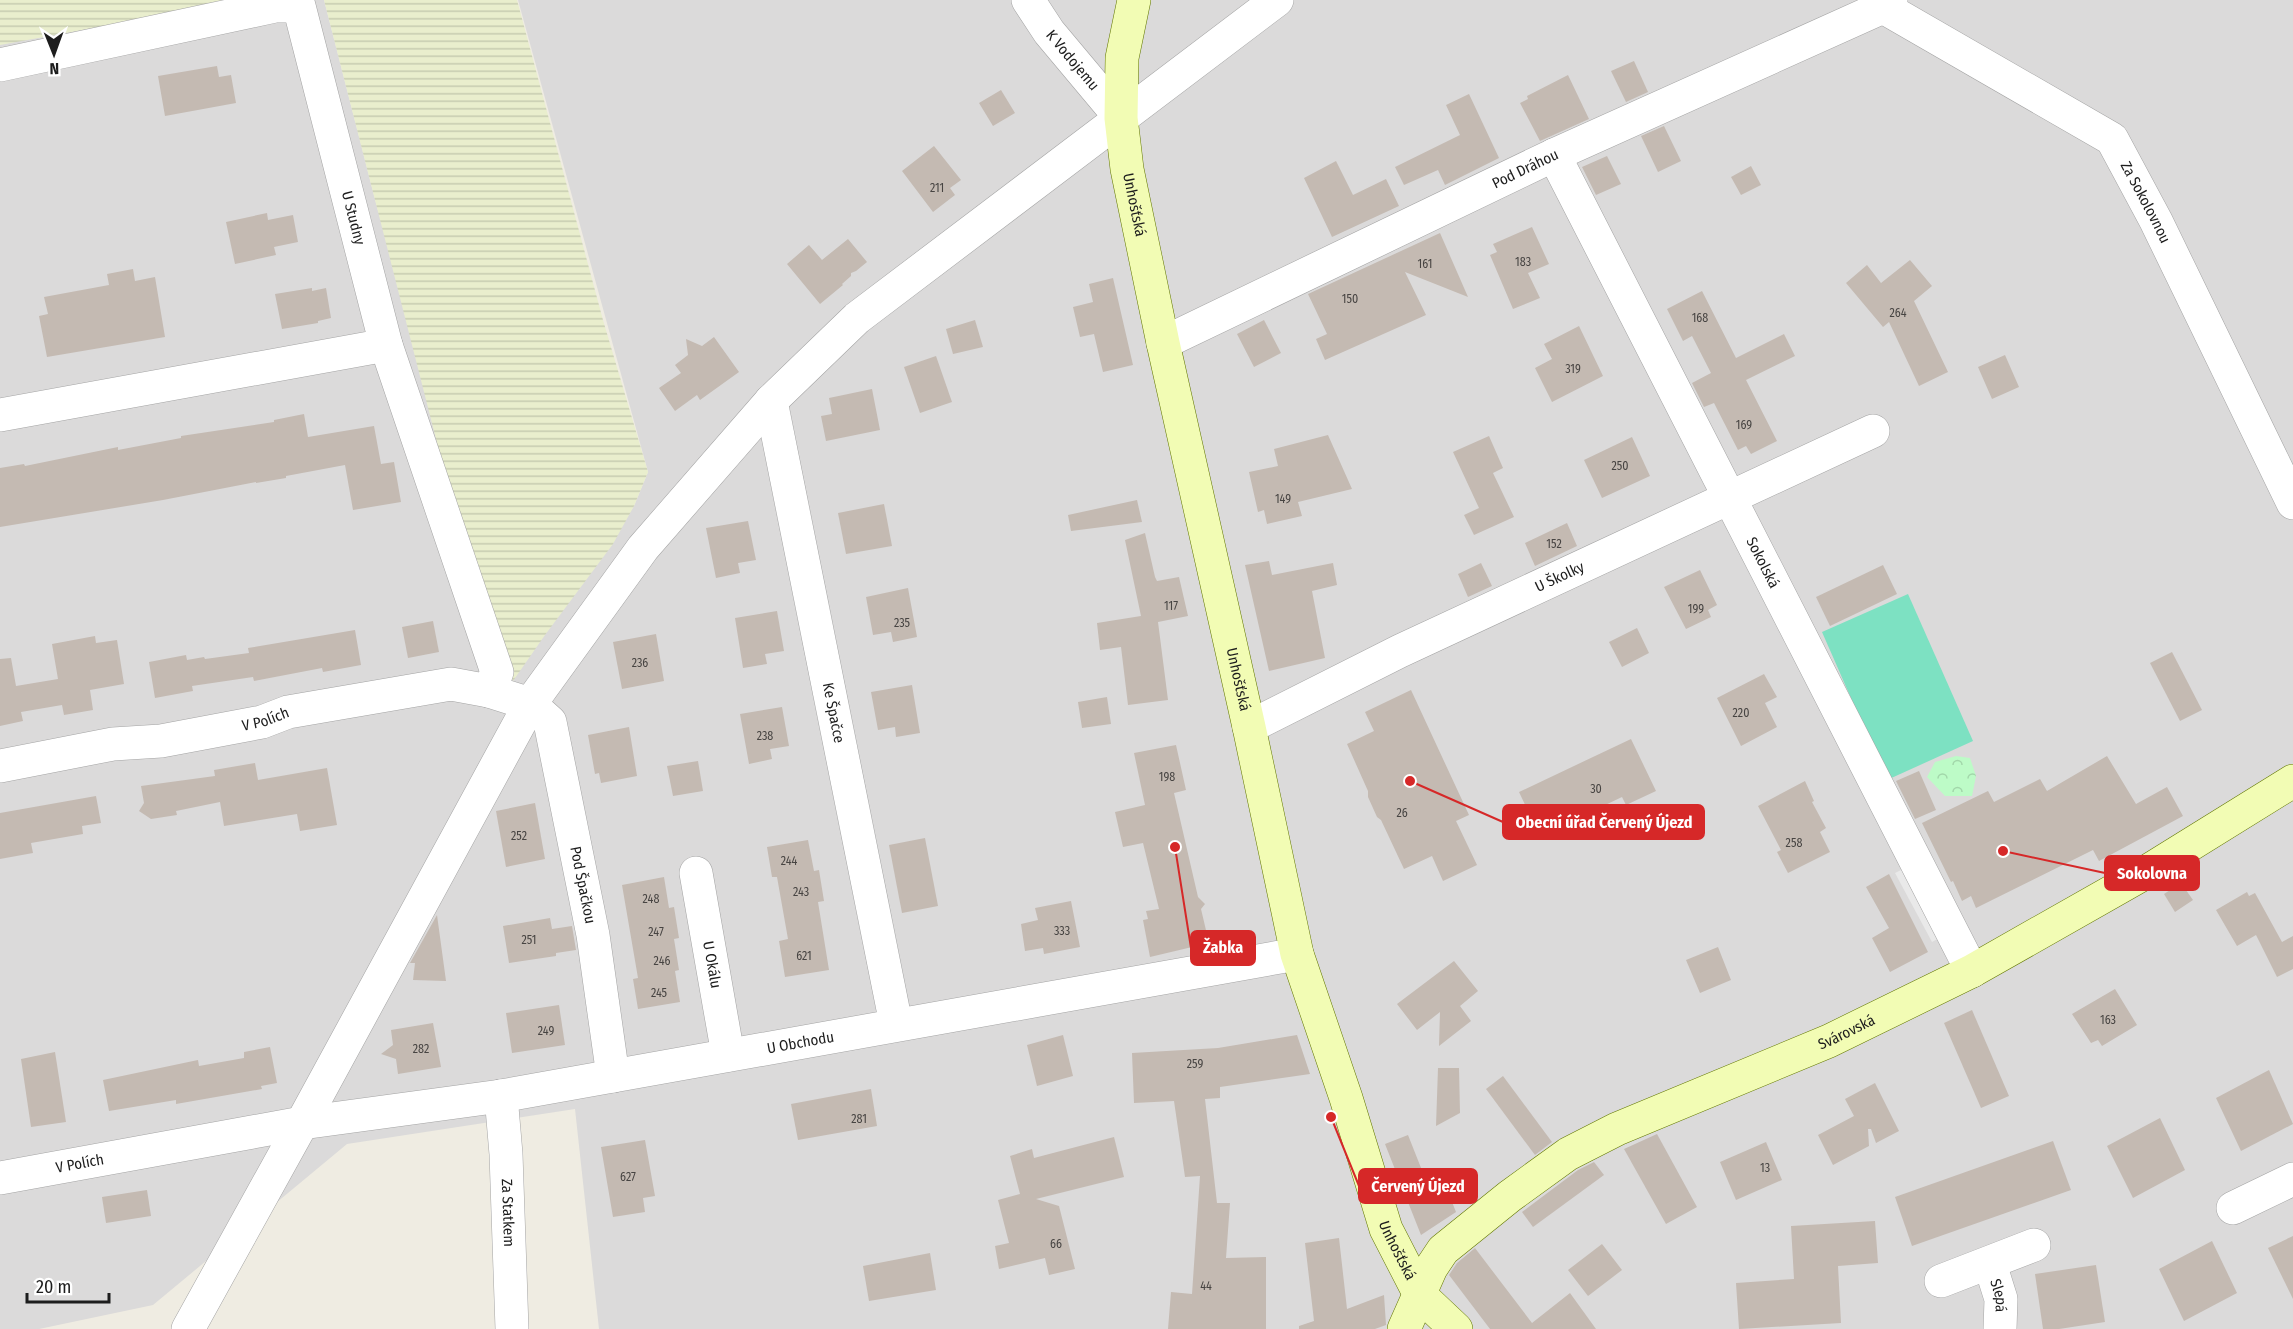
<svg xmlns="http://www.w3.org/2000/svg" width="2293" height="1329" font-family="'Fira Sans Condensed',sans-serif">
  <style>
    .residential { fill: #dbdada }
    .farmland { fill: url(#farmland-rules) }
    .park { fill: url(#park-crowns) }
    .pitch { fill: #7de1c2 }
    .parking { fill: #e9e9e9 }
    .building { fill: #c4bab2 }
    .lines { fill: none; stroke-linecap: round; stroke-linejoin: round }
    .street-casing { stroke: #a4a4a4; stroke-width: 34 }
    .secondary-casing { stroke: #627701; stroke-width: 34 }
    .street { stroke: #fff; stroke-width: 33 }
    .secondary { stroke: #f2fcb4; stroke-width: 33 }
    .labels { text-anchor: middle; stroke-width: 6; stroke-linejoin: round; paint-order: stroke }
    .number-label { font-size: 12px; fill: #474442 }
    .street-label { font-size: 15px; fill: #1d1d1d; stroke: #fff }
    .leader { fill: none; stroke: #d62828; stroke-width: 2 }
    .callout-dot { fill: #d62828; stroke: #fff; stroke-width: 2 }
    .callout { fill: #d62828; stroke: #d62828; stroke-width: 2 }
    .callout-label { font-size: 16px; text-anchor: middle; font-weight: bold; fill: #fff }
  </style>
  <defs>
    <pattern id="farmland-rules" width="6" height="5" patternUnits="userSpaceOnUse" patternTransform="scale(1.5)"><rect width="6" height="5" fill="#e9eecd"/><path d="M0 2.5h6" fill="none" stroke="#c7ccb0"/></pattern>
    <pattern id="park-crowns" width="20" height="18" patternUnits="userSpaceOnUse" patternTransform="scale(1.5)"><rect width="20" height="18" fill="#bdfbc7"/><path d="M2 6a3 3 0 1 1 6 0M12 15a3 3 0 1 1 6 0" fill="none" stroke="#a2d7aa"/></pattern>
  </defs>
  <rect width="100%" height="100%" fill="#efece2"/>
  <path class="residential" d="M 215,0 L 324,0 L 377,207 L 513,680 L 634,506 L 648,472 L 518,0 L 2293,0 L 2293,1329 L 599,1329 L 575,1109 L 347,1144 L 153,1305 L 39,1329 L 0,1329 L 0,39 Z"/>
  <g class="farmland">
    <path d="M 0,0 L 233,0 L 159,16 L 0,45 Z"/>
    <path d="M 324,0 L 517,0 L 603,320 L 648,472 L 634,506 L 613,544 L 545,635 L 513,681 L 449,490 Z"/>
  </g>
  <path class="park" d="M 1956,756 L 1970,758 L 1976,776 L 1972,796 L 1945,796 L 1927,777 L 1935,762 Z"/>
  <path class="pitch" d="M 1908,594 L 1973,741 L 1887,780 L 1822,632 Z"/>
  <path class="parking" d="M 1915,863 L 1952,931 L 1932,942 L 1895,873 Z"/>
  <g class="building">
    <path d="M 1634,61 L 1648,92 L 1626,102 L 1611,71 Z"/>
    <path d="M 217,66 L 219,77 L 231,75 L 236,103 L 165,116 L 158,76 Z"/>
    <path d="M 1568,75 L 1589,119 L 1540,141 L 1520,103 L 1528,99 L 1527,96 Z"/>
    <path d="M 1001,90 L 1015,113 L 993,126 L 979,103 Z"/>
    <path d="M 1469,94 L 1499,158 L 1445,185 L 1438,170 L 1404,185 L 1395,167 L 1460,135 L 1446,105 Z"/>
    <path d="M 1664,126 L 1681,161 L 1658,172 L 1641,136 Z"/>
    <path d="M 934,146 L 961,180 L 950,188 L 955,195 L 933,212 L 902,171 Z"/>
    <path d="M 1607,156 L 1621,184 L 1596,195 L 1582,167 Z"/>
    <path d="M 1336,161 L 1353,195 L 1386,179 L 1399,206 L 1332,237 L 1304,178 Z"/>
    <path d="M 1751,166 L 1761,185 L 1741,195 L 1731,177 Z"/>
    <path d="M 267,213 L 268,220 L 293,215 L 298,242 L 274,247 L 276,255 L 235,264 L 226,222 Z"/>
    <path d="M 1532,227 L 1549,264 L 1528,273 L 1540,298 L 1513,309 L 1490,255 L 1497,252 L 1493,244 Z"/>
    <path d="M 1440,233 L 1468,297 L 1405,272 L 1426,315 L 1325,360 L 1316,339 L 1327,334 L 1308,294 Z"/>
    <path d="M 848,239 L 867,262 L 856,271 L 851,273 L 851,276 L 842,284 L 843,285 L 820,304 L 787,264 L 809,245 L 822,260 Z"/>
    <path d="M 1910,260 L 1932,286 L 1914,301 L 1948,372 L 1919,386 L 1889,322 L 1883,327 L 1846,283 L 1867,265 L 1881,283 Z"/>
    <path d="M 133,269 L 135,281 L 155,277 L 165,337 L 47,357 L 39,316 L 48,314 L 44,297 L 109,285 L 107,274 Z"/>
    <path d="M 1113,278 L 1133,365 L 1103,372 L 1094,334 L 1080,337 L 1073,307 L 1093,302 L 1089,284 Z"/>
    <path d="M 312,288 L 312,291 L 326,288 L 331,318 L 318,321 L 318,323 L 282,329 L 275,294 Z"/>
    <path d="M 1702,291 L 1736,358 L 1784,334 L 1795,356 L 1746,380 L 1777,441 L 1751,454 L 1746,446 L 1738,450 L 1714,403 L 1704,407 L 1692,383 L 1711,373 L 1692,336 L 1683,341 L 1667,309 Z"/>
    <path d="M 975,320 L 983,347 L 953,354 L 946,329 Z"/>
    <path d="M 1264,320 L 1281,353 L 1254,367 L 1237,334 Z"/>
    <path d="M 1579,326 L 1603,376 L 1552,402 L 1535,368 L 1552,359 L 1544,344 Z"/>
    <path d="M 714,337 L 739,372 L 700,400 L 697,395 L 675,411 L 659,388 L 681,373 L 675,365 L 688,355 L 686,339 L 702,346 Z"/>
    <path d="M 2005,355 L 2019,387 L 1992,399 L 1978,367 Z"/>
    <path d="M 936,356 L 952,402 L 920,413 L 904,367 Z"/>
    <path d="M 872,389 L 880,430 L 826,441 L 821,416 L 832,414 L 829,398 Z"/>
    <path d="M 304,414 L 308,437 L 374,426 L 381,464 L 394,462 L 401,502 L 353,510 L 345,465 L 286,476 L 286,478 L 256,483 L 256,482 L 163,500 L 0,527 L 0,468 L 24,464 L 25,466 L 118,447 L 118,450 L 181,438 L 181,436 L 274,422 L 274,420 Z"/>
    <path d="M 1328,435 L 1352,489 L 1298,502 L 1302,516 L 1267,524 L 1264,510 L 1258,512 L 1249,472 L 1278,466 L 1274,449 Z"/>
    <path d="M 1489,436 L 1503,468 L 1493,473 L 1514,517 L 1474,535 L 1464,515 L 1479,508 L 1453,452 Z"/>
    <path d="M 1632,437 L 1650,476 L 1602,498 L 1584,460 Z"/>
    <path d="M 1137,500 L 1142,522 L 1071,531 L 1068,515 Z"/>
    <path d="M 884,504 L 892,546 L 846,554 L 838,513 Z"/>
    <path d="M 748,521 L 756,560 L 738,563 L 740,573 L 716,578 L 706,528 Z"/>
    <path d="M 1567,523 L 1577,546 L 1535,566 L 1525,543 Z"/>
    <path d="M 1145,533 L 1155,577 L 1157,581 L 1179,577 L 1188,616 L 1158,622 L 1168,700 L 1128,705 L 1121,647 L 1100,650 L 1097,623 L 1141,616 L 1125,540 Z"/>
    <path d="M 1269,561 L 1272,575 L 1333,563 L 1337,585 L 1312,591 L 1325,658 L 1269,671 L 1245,565 Z"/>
    <path d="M 1481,563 L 1492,586 L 1468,597 L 1458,574 Z"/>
    <path d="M 1883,565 L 1897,594 L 1830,626 L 1816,597 Z"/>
    <path d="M 1700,570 L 1717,605 L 1708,610 L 1711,617 L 1686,629 L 1664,587 Z"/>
    <path d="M 908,588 L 917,637 L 893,642 L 891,632 L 873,635 L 866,597 Z"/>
    <path d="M 777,611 L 784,651 L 765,654 L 767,664 L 743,668 L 735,618 Z"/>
    <path d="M 433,621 L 439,652 L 408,658 L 402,627 Z"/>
    <path d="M 1637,628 L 1649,653 L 1622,667 L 1609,642 Z"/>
    <path d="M 355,630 L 361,665 L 323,672 L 322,668 L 254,681 L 253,677 L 192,686 L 193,691 L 155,698 L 149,662 L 186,655 L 187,660 L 204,657 L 205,659 L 249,653 L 248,648 Z"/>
    <path d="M 656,634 L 664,681 L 622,689 L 613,642 Z"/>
    <path d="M 95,636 L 96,643 L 117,640 L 124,684 L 90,690 L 93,710 L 64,715 L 62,705 L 21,712 L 23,721 L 0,726 L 0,659 L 11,658 L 16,686 L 58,679 L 52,644 Z"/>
    <path d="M 2172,652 L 2202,710 L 2180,721 L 2150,663 Z"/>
    <path d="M 1764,674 L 1777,697 L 1765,703 L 1777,727 L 1741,746 L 1717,698 Z"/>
    <path d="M 912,685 L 920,733 L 896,737 L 895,727 L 878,730 L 871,692 Z"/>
    <path d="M 1411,690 L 1469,815 L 1456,821 L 1477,865 L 1443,881 L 1432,856 L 1404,869 L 1381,820 L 1377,817 L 1368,797 L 1368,791 L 1347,744 L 1374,731 L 1365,712 Z"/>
    <path d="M 1107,697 L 1111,724 L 1082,728 L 1078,702 Z"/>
    <path d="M 782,707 L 789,746 L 770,749 L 772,759 L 749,764 L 740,714 Z"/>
    <path d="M 629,727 L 637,776 L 601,783 L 599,773 L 595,774 L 588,735 Z"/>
    <path d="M 1631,739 L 1656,791 L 1626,805 L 1622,797 L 1540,836 L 1519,792 Z"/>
    <path d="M 1176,745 L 1186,790 L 1174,793 L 1198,897 L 1205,904 L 1201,909 L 1209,943 L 1150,957 L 1143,920 L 1148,919 L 1146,911 L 1159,909 L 1143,843 L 1123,847 L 1115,812 L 1145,805 L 1134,753 Z"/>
    <path d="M 2107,756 L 2136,804 L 2167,787 L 2183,816 L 2099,861 L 2093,850 L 1976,908 L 1971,896 L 1962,901 L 1953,881 L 1951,882 L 1922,823 L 1988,791 L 1994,802 L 2040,779 L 2047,791 Z"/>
    <path d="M 698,761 L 703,791 L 673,796 L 667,766 Z"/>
    <path d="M 255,763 L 258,780 L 327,768 L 337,825 L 300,831 L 297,814 L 224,826 L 220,802 L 176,811 L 177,815 L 151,819 L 139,811 L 144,803 L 141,786 L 215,776 L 214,770 Z"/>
    <path d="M 1919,771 L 1936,810 L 1915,819 L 1896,781 Z"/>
    <path d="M 1805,781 L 1814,801 L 1812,802 L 1826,828 L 1820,832 L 1830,852 L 1788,873 L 1777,852 L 1781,850 L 1758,806 Z"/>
    <path d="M 96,796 L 101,823 L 82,826 L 83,834 L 31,843 L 33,853 L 0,859 L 0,813 Z"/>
    <path d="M 535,803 L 545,859 L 506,867 L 496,811 Z"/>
    <path d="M 925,838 L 938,906 L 902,913 L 889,845 Z"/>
    <path d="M 808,840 L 814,871 L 819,870 L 824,901 L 818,902 L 829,970 L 785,977 L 779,941 L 788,939 L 777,877 L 772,877 L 767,847 Z"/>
    <path d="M 1889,874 L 1928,952 L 1890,972 L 1872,938 L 1889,928 L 1866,887 Z"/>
    <path d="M 664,877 L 669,908 L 674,907 L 679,938 L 674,939 L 679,970 L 675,971 L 680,1002 L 638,1009 L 633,979 L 638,978 L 622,885 Z"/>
    <path d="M 2181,883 L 2193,900 L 2175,912 L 2164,894 Z"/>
    <path d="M 2247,892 L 2249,896 L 2255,893 L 2282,942 L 2293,936 L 2293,969 L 2277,977 L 2256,935 L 2237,946 L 2216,910 Z"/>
    <path d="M 1071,901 L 1080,947 L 1044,954 L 1043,948 L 1025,951 L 1021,924 L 1038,920 L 1035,908 Z"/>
    <path d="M 437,915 L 446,981 L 413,980 L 415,963 L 410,963 Z"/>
    <path d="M 550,918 L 552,929 L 572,926 L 576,950 L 556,953 L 556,956 L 509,963 L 503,926 Z"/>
    <path d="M 1718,947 L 1731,980 L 1700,993 L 1686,960 Z"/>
    <path d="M 1454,961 L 1478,991 L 1460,1006 L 1471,1021 L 1439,1046 L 1440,1012 L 1417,1030 L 1397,1004 Z"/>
    <path d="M 2115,989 L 2137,1025 L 2102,1046 L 2098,1040 L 2091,1043 L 2072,1014 Z"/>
    <path d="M 559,1005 L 565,1045 L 512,1053 L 506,1013 Z"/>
    <path d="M 1972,1010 L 2009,1096 L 1981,1108 L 1944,1023 Z"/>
    <path d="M 433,1023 L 441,1067 L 398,1074 L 396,1059 L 381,1054 L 393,1045 L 391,1030 Z"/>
    <path d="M 1063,1035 L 1073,1076 L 1037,1086 L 1027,1045 Z"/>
    <path d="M 1297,1035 L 1310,1074 L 1220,1087 L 1220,1098 L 1205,1099 L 1217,1203 L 1230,1203 L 1226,1258 L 1266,1257 L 1266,1329 L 1168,1329 L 1171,1292 L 1192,1294 L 1200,1176 L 1185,1177 L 1174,1101 L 1134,1103 L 1132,1053 L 1218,1048 Z"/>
    <path d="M 270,1047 L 277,1083 L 261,1086 L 262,1089 L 176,1104 L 176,1100 L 109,1111 L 103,1080 L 198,1060 L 199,1066 L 244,1058 L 244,1052 Z"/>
    <path d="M 55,1052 L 66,1122 L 31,1127 L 21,1059 Z"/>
    <path d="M 1438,1068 L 1459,1068 L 1460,1113 L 1436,1126 Z"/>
    <path d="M 2269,1070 L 2293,1124 L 2241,1151 L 2216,1098 Z"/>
    <path d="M 1503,1076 L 1552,1142 L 1535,1155 L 1486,1089 Z"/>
    <path d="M 1875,1083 L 1899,1131 L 1876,1143 L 1871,1129 L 1868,1129 L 1869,1146 L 1833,1165 L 1818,1135 L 1854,1116 L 1845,1099 Z"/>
    <path d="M 871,1089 L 877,1126 L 798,1140 L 791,1104 Z"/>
    <path d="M 2160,1118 L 2185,1170 L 2133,1198 L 2107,1146 Z"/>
    <path d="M 1657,1134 L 1697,1207 L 1666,1224 L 1624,1149 Z"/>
    <path d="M 1408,1135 L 1427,1183 L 1442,1177 L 1456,1212 L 1421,1235 L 1385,1144 Z"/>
    <path d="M 1114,1137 L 1124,1177 L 1036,1199 L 1059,1206 L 1075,1269 L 1049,1275 L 1045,1258 L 999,1269 L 995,1246 L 1009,1243 L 998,1200 L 1020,1194 L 1010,1156 L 1032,1149 L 1034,1158 Z"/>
    <path d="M 645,1140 L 655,1196 L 643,1198 L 645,1212 L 613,1217 L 601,1147 Z"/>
    <path d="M 2053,1141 L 2071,1190 L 1912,1246 L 1895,1197 Z"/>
    <path d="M 1766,1142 L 1782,1180 L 1736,1200 L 1720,1162 Z"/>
    <path d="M 1594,1162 L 1604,1175 L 1533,1227 L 1522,1212 L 1578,1170 Z"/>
    <path d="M 147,1190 L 151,1216 L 106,1223 L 102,1197 Z"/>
    <path d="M 1875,1221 L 1878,1263 L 1838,1266 L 1841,1323 L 1739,1329 L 1736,1283 L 1794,1279 L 1791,1226 Z"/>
    <path d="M 2293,1236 L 2293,1299 L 2268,1248 Z"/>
    <path d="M 1339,1238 L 1347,1309 L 1384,1295 L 1386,1325 L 1375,1329 L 1299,1329 L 1299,1326 L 1314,1321 L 1305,1243 Z"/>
    <path d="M 2212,1241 L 2237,1293 L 2184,1321 L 2159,1269 Z"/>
    <path d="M 1602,1244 L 1622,1270 L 1588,1296 L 1568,1270 Z"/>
    <path d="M 1475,1248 L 1532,1323 L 1570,1293 L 1596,1329 L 1490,1329 L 1449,1275 L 1457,1263 Z"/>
    <path d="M 930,1253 L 936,1290 L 869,1301 L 863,1266 Z"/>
    <path d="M 2096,1265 L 2105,1322 L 2059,1329 L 2043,1329 L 2035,1274 Z"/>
  </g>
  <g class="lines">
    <g class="street-casing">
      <g id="street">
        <path id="s1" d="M 1028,0 L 1049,32 L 1121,118"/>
        <path id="s2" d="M 1883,7 L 2112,139 L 2156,221 L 2293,503"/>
        <path id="s3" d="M 0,65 L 275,6 L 299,6 L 386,345 L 0,415"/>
        <path id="s4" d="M 1554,155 L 1972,971"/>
        <path id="s5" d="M 1163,343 L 1554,155 L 1883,7 L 1891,0"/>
        <path d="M 386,345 L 497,672 L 489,691"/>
        <path id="s6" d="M 771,401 L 896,1024"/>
        <path id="s7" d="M 1249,727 L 1400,651 L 1873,431"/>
        <path id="s8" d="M 0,766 L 113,744 L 161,741 L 262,722 L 288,712 L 451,684 L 489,691 L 530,704 L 550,722 L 593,935 L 613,1076"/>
        <path id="s9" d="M 696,873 L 728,1055"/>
        <path id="s10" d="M 501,1096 L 506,1154 L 512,1329"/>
        <path id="s11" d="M 0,1178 L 302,1123 L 501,1096 L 1297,954"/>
        <path d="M 2233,1208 L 2293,1179"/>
        <path id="s12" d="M 1990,1264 L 2001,1299 L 2000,1329"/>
        <path d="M 1941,1281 L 2034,1245"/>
        <path d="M 188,1329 L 302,1123 L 530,704 L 643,548 L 771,401 L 857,318 L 1277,0"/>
      </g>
    </g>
    <g class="secondary-casing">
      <g id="secondary">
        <path id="s13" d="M 1134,0 L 1122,58 L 1121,118 L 1127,169 L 1163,343 L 1249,727 L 1297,954 L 1346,1098 L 1386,1229 L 1420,1295 L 1456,1329"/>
        <path id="s14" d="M 1404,1329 L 1431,1268 L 1443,1250 L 1510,1196 L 1568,1154 L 1617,1129 L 1829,1041 L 1972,971 L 2143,874 L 2293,781"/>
      </g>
    </g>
    <use href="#street" class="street"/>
    <use href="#secondary" class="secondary"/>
  </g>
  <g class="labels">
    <g class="number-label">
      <text x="937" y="192">211</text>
      <text x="1523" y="266">183</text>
      <text x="1425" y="268">161</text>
      <text x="1350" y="303">150</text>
      <text x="1898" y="317">264</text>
      <text x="1700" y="322">168</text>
      <text x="1573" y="373">319</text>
      <text x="1744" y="429">169</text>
      <text x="1620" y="470">250</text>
      <text x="1283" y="503">149</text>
      <text x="1554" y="548">152</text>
      <text x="1171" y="610">117</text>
      <text x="1696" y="613">199</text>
      <text x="902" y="627">235</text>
      <text x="640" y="667">236</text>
      <text x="1741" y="717">220</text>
      <text x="765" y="740">238</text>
      <text x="1167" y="781">198</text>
      <text x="1596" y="793">30</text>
      <text x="1402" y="817">26</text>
      <text x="519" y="840">252</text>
      <text x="1794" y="847">258</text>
      <text x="789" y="865">244</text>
      <text x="801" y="896">243</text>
      <text x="651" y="903">248</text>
      <text x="1062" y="935">333</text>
      <text x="656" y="936">247</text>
      <text x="529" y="944">251</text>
      <text x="804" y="960">621</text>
      <text x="662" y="965">246</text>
      <text x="659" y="997">245</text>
      <text x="2108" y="1024">163</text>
      <text x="546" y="1035">249</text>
      <text x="421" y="1053">282</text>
      <text x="1195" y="1068">259</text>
      <text x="859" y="1123">281</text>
      <text x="1765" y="1172">13</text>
      <text x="628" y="1181">627</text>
      <text x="1056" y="1248">66</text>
      <text x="1206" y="1290">44</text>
    </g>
    <g class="street-label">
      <text dy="5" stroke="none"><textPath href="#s1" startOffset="75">K Vodojemu</textPath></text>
      <text dy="5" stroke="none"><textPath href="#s5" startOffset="402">Pod Dráhou</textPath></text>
      <text dy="5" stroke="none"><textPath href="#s2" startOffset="336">Za Sokolovnou</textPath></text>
      <text dy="5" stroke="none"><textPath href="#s13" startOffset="207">Unhošťská</textPath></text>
      <text dy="5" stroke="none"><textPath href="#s3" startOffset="524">U Studny</textPath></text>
      <text dy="5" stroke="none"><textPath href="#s4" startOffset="458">Sokolská</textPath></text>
      <text dy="5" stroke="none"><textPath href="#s7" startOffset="345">U Školky</textPath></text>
      <text dy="5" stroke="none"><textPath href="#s13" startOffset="693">Unhošťská</textPath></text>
      <text dy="5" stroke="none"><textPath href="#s6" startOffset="318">Ke Špačce</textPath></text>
      <text dy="5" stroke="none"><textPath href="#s8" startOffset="270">V Polích</textPath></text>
      <text dy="5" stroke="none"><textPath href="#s8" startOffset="734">Pod Špačkou</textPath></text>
      <text dy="5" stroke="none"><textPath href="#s9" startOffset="93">U Okálu</textPath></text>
      <text dy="5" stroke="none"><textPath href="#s14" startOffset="550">Svárovská</textPath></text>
      <text dy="5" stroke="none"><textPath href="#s11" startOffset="812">U Obchodu</textPath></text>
      <text dy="5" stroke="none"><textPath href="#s11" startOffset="81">V Polích</textPath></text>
      <text dy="5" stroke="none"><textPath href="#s10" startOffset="117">Za Statkem</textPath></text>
      <text dy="5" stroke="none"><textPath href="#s13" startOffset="1287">Unhošťská</textPath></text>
      <text dy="5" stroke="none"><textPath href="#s12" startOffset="33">Slepá</textPath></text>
    </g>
  </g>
  <path class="leader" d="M1410 781L1503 822M2003 851L2105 873M1175 847L1191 948M1331 1117L1359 1186"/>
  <g class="callout-dot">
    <circle cx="1410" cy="781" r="6"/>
    <circle cx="2003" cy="851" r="6"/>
    <circle cx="1175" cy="847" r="6"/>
    <circle cx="1331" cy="1117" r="6"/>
  </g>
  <g class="callout">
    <rect x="1503" y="805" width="201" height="34" rx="6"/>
    <rect x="2105" y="856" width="94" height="34" rx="6"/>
    <rect x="1191" y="931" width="64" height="34" rx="6"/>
    <rect x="1359" y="1169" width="118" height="34" rx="6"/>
  </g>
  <g class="callout-label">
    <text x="1604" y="828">Obecní úřad Červený Újezd</text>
    <text x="2152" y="879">Sokolovna</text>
    <text x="1223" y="953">Žabka</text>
    <text x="1418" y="1192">Červený Újezd</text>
  </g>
  <g transform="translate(54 54) rotate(179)" stroke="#ffffff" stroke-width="4.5" paint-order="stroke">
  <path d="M0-4.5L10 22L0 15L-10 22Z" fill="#1d1d1d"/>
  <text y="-9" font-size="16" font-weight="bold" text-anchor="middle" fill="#1d1d1d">N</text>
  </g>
  <path d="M27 1293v9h82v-9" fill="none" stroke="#1d1d1d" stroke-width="3"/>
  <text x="36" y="1293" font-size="18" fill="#1d1d1d" stroke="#ffffff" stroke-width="4.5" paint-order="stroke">20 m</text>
</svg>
